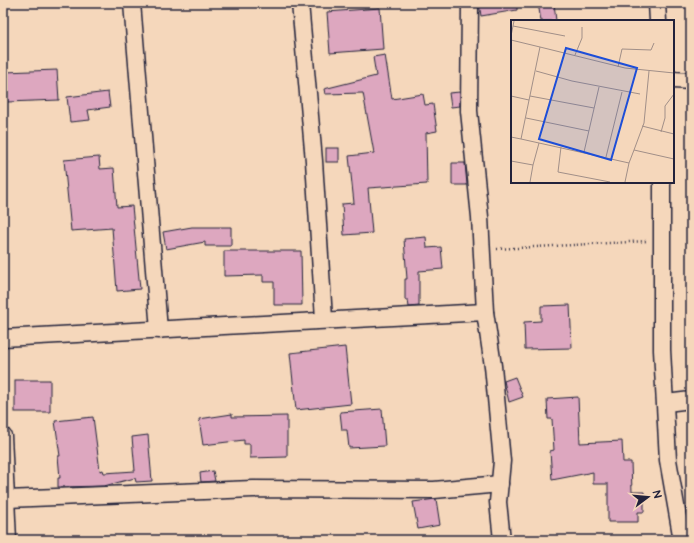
<svg xmlns="http://www.w3.org/2000/svg" width="694" height="543" font-family="'Architects Daughter',sans-serif">
  <style>
    .building { fill: #dda7bf; stroke: #22223b }
    .lines { fill: none; stroke-linecap: round; stroke-linejoin: round }
    .street-casing { stroke: #22223b; stroke-width: 19 }
    .path { stroke: #22223b; stroke-width: 2.5; stroke-dasharray: 1 3; stroke-linecap: butt }
    .street { stroke: #f5d7bb; stroke-width: 16 }
    .inset-road { fill: none; stroke: #a18f88; stroke-width: 1 }
    .view { fill: #1d4ed8; fill-opacity: 0.15; stroke: #1d4ed8; stroke-width: 2 }
    .inset-edge { fill: none; stroke: #22223b; stroke-width: 2 }
  </style>
  <rect width="100%" height="100%" fill="#f5d7bb"/>
  <filter id="ink" filterUnits="userSpaceOnUse"><feTurbulence type="fractalNoise" baseFrequency=".025" numOctaves="2"/><feDisplacementMap in="SourceGraphic" scale="8" xChannelSelector="R" yChannelSelector="G"/><feConvolveMatrix kernelMatrix="1 2 1 2 8 2 1 2 1" color-interpolation-filters="sRGB"/></filter>
  <g filter="url(#ink)">
    <g class="building">
      <path d="M 479,3 L 517,3 L 517,10 L 481,16 Z"/>
      <path d="M 538,3 L 554,3 L 556,21 L 541,21 Z"/>
      <path d="M 380,8 L 383,49 L 330,53 L 327,12 Z"/>
      <path d="M 385,55 L 392,99 L 423,94 L 425,105 L 433,104 L 437,131 L 426,133 L 427,184 L 368,188 L 372,233 L 344,235 L 342,204 L 354,203 L 349,156 L 374,153 L 363,93 L 325,94 L 324,89 L 376,76 L 373,57 Z"/>
      <path d="M 57,70 L 59,100 L 7,102 L 5,72 Z"/>
      <path d="M 108,92 L 110,107 L 88,110 L 90,120 L 70,122 L 67,97 Z"/>
      <path d="M 460,92 L 460,106 L 451,107 L 449,93 Z"/>
      <rect x="326" y="148" width="13" height="14"/>
      <path d="M 99,157 L 100,169 L 114,168 L 117,207 L 132,206 L 140,289 L 117,291 L 112,228 L 71,231 L 64,160 Z"/>
      <path d="M 452,163 L 465,163 L 467,185 L 452,185 Z"/>
      <path d="M 192,227 L 231,227 L 231,246 L 205,246 L 205,242 L 166,249 L 163,232 Z"/>
      <path d="M 426,237 L 427,248 L 441,247 L 443,269 L 419,271 L 419,306 L 409,307 L 408,300 L 405,300 L 405,279 L 407,279 L 404,239 Z"/>
      <path d="M 224,251 L 301,251 L 302,305 L 274,305 L 274,282 L 263,282 L 263,275 L 224,276 Z"/>
      <path d="M 570,305 L 572,348 L 525,349 L 524,322 L 541,321 L 541,306 Z"/>
      <path d="M 345,347 L 351,404 L 296,410 L 290,353 Z"/>
      <path d="M 515,377 L 523,397 L 509,402 L 504,381 Z"/>
      <rect x="15" y="380" width="35" height="32"/>
      <path d="M 578,397 L 580,443 L 622,441 L 623,462 L 631,462 L 632,492 L 644,492 L 644,512 L 638,512 L 638,522 L 608,522 L 608,484 L 593,484 L 593,472 L 552,480 L 550,451 L 554,450 L 552,419 L 548,419 L 547,399 Z"/>
      <path d="M 382,409 L 385,446 L 349,448 L 347,430 L 342,430 L 340,412 Z"/>
      <path d="M 232,414 L 232,417 L 287,416 L 287,457 L 250,458 L 250,444 L 244,444 L 244,440 L 203,445 L 199,419 Z"/>
      <path d="M 93,417 L 100,471 L 103,470 L 104,473 L 135,471 L 132,437 L 148,435 L 152,481 L 136,482 L 135,478 L 104,486 L 58,487 L 58,478 L 60,478 L 58,456 L 60,456 L 55,421 Z"/>
      <path d="M 213,471 L 215,481 L 201,482 L 200,473 Z"/>
      <path d="M 436,499 L 440,525 L 418,529 L 413,502 Z"/>
    </g>
    <g class="lines">
      <g class="street-casing">
        <g id="street">
          <path d="M 132,3 L 159,330"/>
          <path d="M 300,3 L 314,161 L 324,319"/>
          <path d="M 470,3 L 469,111 L 480,217 L 485,312 L 493,366 L 502,461 L 498,502 L 502,540"/>
          <path d="M 657,3 L 658,21"/>
          <path d="M 673,80 L 691,81"/>
          <path d="M 662,182 L 662,350 L 668,460 L 682,540"/>
          <path d="M 3,338 L 485,312"/>
          <path d="M 666,403 L 691,400"/>
          <path d="M 3,436 L 8,540"/>
          <path d="M 7,499 L 253,489 L 434,490 L 500,484"/>
        </g>
      </g>
      <path class="path" d="M 497,249 L 648,241"/>
      <use href="#street" class="street"/>
    </g>
  </g>
  <g transform="translate(511 20)">
    <rect width="163" height="163" fill="#f5d7bb"/>
    <path class="inset-road" d="M 2,6 L 54,16M 0,16 L 3,1M 0,20 L 29,27 L 10,119 L 0,117M 29,27 L 114,48 L 163,53M 64,35 L 71,18 L 71,7M 107,47 L 111,29 L 140,30 L 143,23M 25,51 L 61,61 L 129,74M 0,76 L 18,80M 19,76 L 83,88M 15,98 L 78,111M 131,106 L 163,114M 150,112 L 154,98 L 154,86 L 163,74M 10,119 L 118,143 L 123,130 L 163,139M 50,127 L 47,152 L 99,162M 123,130 L 133,103 L 138,51M 73,132 L 88,67M 95,137 L 111,72M 0,141 L 22,145 L 28,123M 19,162 L 22,145M 114,162 L 118,143"/>
    <path class="view" d="M 55,28 L 126,48 L 100,140 L 28,119 Z"/>
    <rect width="163" height="163" class="inset-edge"/>
  </g>
  <rect width="694" height="543" fill="none" stroke="#f5d7bb" stroke-width="16"/>
  <rect x="8" y="8" width="678" height="527" fill="none" stroke="#22223b" stroke-width="1.5" filter="url(#ink)"/>
  <g transform="translate(648 497) rotate(74)" stroke="#f5d7bb" stroke-width="3" paint-order="stroke">
  <path d="M0-3L7 15L0 10L-7 15Z" fill="#22223b"/>
  <text y="-6" font-size="11" font-weight="bold" text-anchor="middle" fill="#22223b">N</text>
  </g>
</svg>
